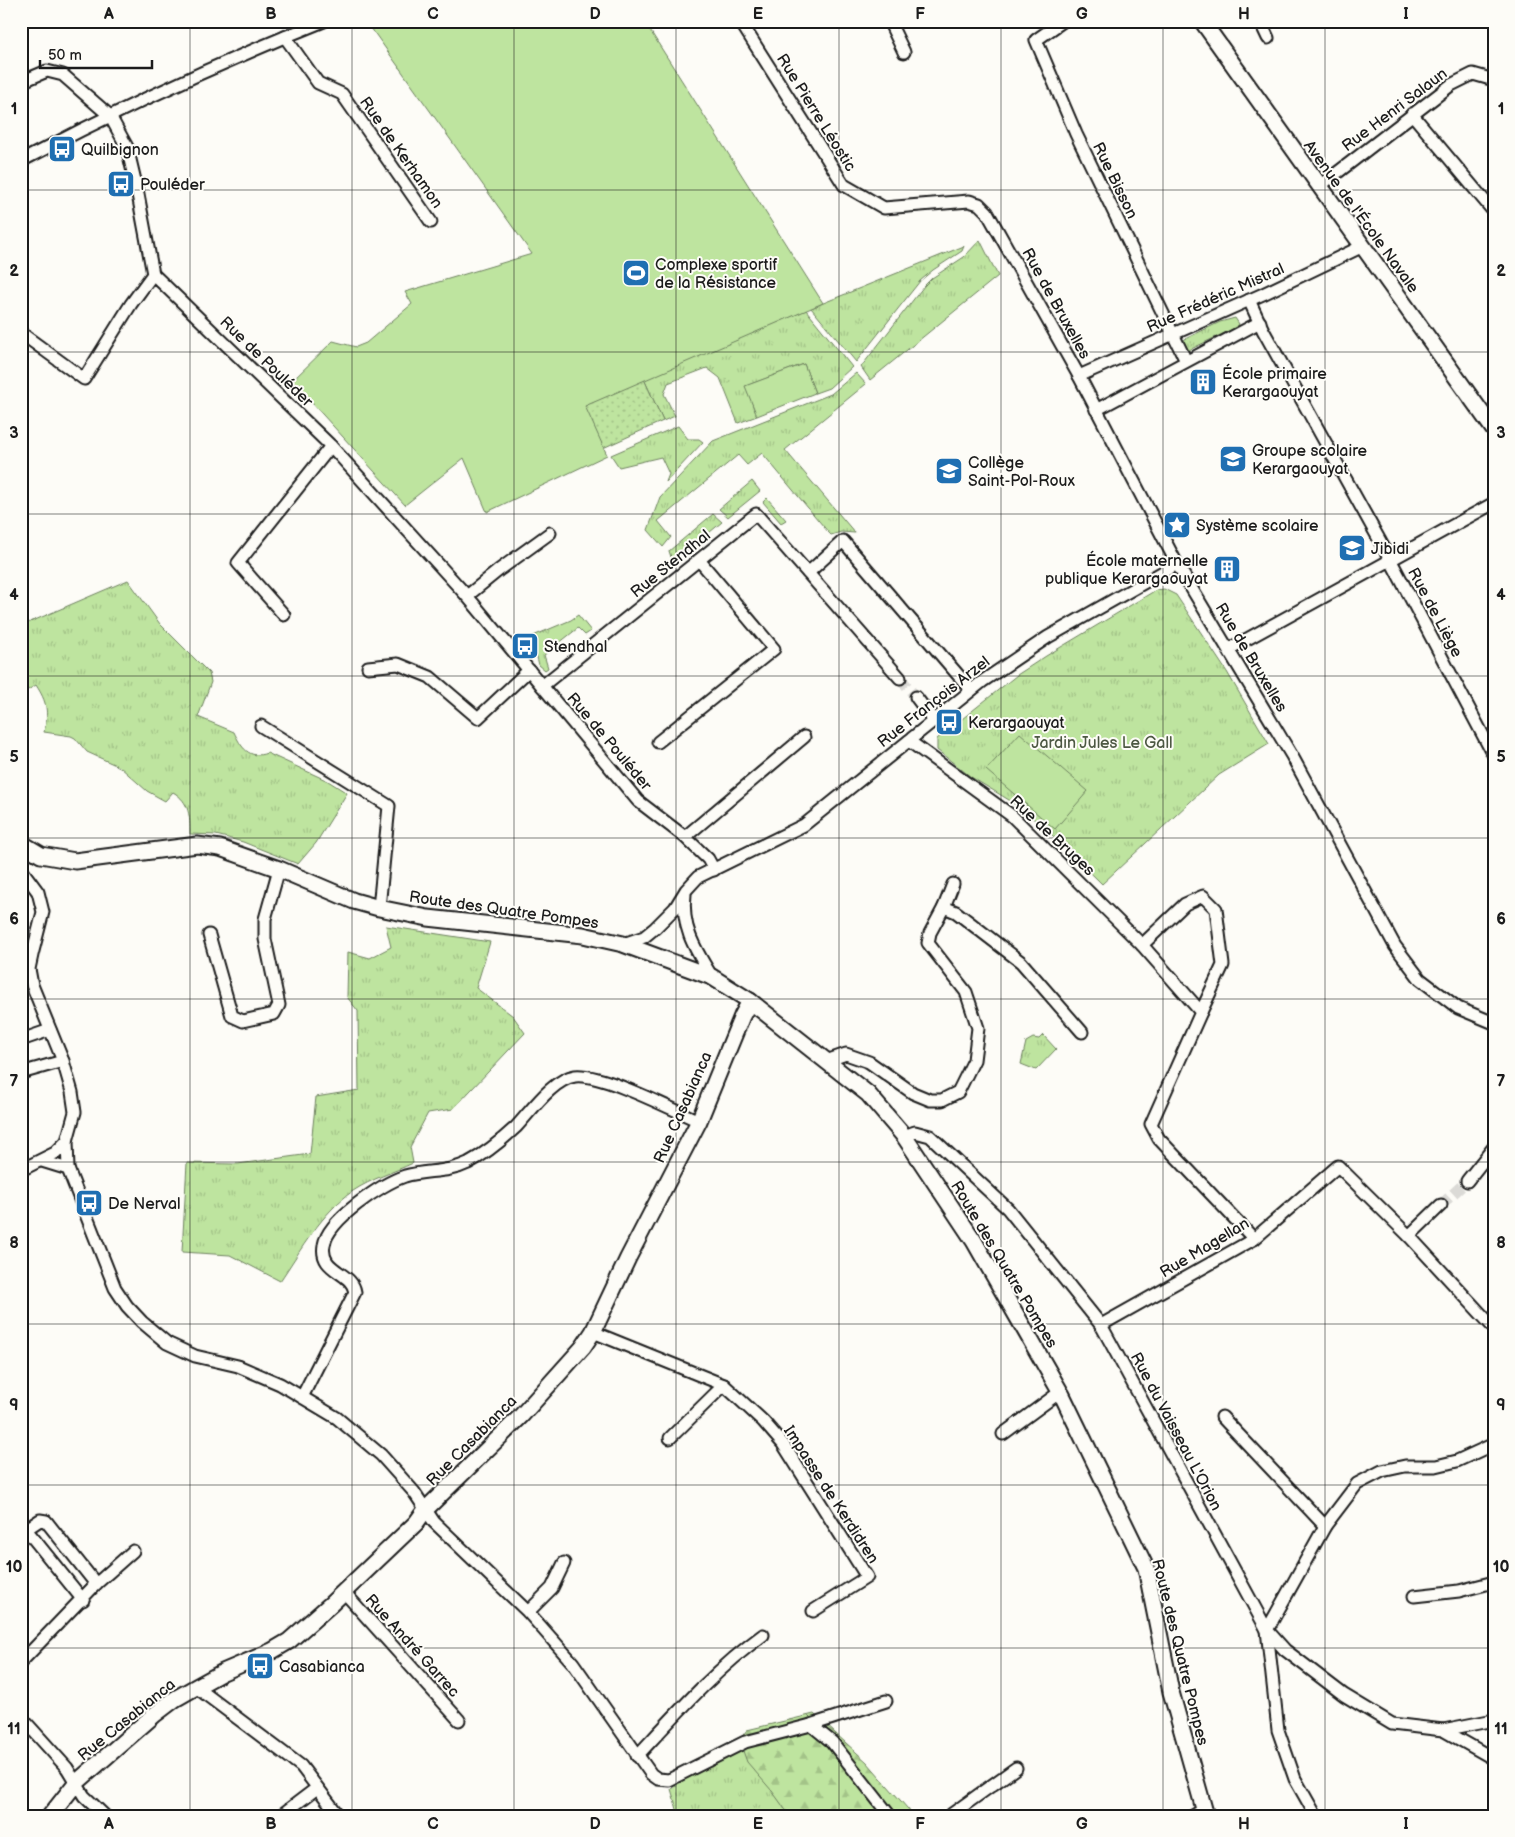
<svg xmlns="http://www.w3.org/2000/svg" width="1515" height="1837" font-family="'Balsamiq Sans',sans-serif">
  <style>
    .grass { fill: url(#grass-tufts); stroke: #6d805e }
    .forest { fill: url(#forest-firs); stroke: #6d805e }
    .garden { fill: url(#garden-dots); stroke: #6d805e }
    .pitch { fill: #bee49f; stroke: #6d805e }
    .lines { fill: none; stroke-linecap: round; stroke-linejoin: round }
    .minor-tunnel { stroke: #dbdad6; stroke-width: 11; stroke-dasharray: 11 5.5; stroke-linecap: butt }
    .minor-casing { stroke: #1c1c1c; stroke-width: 15 }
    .tertiary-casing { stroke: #1c1c1c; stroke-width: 19 }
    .minor { stroke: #fdfcf7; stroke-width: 11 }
    .tertiary { stroke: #fdfcf7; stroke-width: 15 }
    .grid { fill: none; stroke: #1c1c1c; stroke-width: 1; stroke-opacity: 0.55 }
    .labels { text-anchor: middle; stroke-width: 4; stroke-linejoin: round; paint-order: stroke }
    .street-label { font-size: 16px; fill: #1c1c1c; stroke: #fdfcf7 }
    .poi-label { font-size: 16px; fill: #1c1c1c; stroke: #fdfcf7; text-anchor: start }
    .park-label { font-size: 16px; fill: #4d5843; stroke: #fdfcf7 }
    .neatline { fill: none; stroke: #1c1c1c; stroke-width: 2 }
    .grid-label { font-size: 16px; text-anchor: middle; font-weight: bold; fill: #1c1c1c }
  </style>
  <defs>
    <pattern id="grass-tufts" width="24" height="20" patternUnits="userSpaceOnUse" patternTransform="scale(1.25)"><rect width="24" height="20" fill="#bee49f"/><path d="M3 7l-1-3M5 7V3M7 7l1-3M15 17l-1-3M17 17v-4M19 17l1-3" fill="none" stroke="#a3c388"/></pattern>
    <pattern id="forest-firs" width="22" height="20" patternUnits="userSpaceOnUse" patternTransform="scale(1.25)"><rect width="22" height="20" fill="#bee49f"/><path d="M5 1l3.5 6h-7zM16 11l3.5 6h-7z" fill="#a3c388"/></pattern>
    <pattern id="garden-dots" width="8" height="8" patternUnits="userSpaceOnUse" patternTransform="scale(1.25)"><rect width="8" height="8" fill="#bee49f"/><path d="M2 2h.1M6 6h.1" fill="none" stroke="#a3c388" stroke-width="1.8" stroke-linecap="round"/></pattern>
  </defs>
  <rect width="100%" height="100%" fill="#fdfcf7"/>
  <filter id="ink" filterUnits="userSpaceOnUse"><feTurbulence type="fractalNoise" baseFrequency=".02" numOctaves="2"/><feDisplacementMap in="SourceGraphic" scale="10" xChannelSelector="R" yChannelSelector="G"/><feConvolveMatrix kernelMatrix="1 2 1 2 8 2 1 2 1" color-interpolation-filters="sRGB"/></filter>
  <g filter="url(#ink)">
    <g class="grass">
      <path d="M 980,240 L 998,276 L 870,380 L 861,367 L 924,286 L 932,278 L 964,257 Z"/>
      <path d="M 964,246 L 962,251 L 933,270 L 920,281 L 856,362 L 811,308 Z"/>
      <path d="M 806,310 L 852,367 L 829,388 L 815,393 L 804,364 L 746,386 L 757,416 L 738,423 L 720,378 L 707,368 L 668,383 L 664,394 L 675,416 L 663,421 L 644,379 Z"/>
      <path d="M 1235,318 L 1239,324 L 1237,327 L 1189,350 L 1187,350 L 1183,342 L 1185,339 L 1220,322 Z"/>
      <path d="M 856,373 L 866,384 L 785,450 L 855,533 L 841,532 L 831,535 L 829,533 L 762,453 L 747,465 L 738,455 L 658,521 L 671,537 L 663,547 L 648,530 L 660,497 L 713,441 L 831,394 Z"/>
      <path d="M 678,426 L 688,439 L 699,439 L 703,442 L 666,482 L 669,474 L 661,457 L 619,467 L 611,455 Z"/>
      <path d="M 752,481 L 760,491 L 728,517 L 719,509 Z"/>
      <path d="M 767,498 L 786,520 L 781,523 L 763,502 Z"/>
      <path d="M 713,514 L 722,522 L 673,563 L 669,551 Z"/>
      <path d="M 128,580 L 160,624 L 209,673 L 211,682 L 198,717 L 234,732 C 241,747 249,760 267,753 L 328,781 L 347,793 L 316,843 L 298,864 L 243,842 L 216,835 L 190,834 C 190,817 190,802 173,792 L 165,801 L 147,791 L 120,767 L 87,752 L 75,738 L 71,736 L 44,732 C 49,712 47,702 36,685 L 28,690 L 21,681 L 21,626 Z"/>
      <path d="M 1164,589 L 1176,595 L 1227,672 L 1269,744 L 1219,775 L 1102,884 L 1043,826 L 1009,800 L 971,777 L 937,750 L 937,739 L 1017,675 L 1046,656 L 1156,590 Z"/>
      <path d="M 578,615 L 591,631 L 585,635 L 578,628 L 544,655 L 548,668 L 545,670 L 539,665 L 537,657 L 526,639 L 571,620 Z"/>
      <path d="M 386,926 L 490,942 L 476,988 L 513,1016 L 525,1033 L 453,1109 L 428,1113 L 410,1147 L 413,1163 C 394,1172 371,1179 353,1191 C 321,1213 301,1250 280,1281 L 230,1255 L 182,1252 L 187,1163 L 238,1164 L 310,1154 L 316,1097 L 359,1090 L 358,1011 L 347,997 L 348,952 L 370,958 L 391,947 Z"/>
      <path d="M 1043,1035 L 1056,1049 L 1036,1070 L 1021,1064 L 1026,1042 L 1033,1038 L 1039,1039 Z"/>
      <path d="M 739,1740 L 790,1816 L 679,1816 L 671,1789 Z"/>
    </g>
    <path class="forest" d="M 814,1714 L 867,1762 L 914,1816 L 790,1816 L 772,1791 L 747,1762 L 739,1740 L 747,1730 Z"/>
    <path class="garden" d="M 644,379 L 663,421 L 603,448 L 584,406 Z"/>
    <g class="pitch">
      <path d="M 366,21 L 644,21 L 823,303 L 585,406 L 607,455 L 487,512 L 464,458 L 405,505 L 292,381 L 333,341 L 356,347 L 366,343 L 412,304 L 405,292 L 532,254 Z"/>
      <path d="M 804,364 L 815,393 L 757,416 L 745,386 Z"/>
      <path d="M 1020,733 L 1088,791 L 1055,829 L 986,770 Z"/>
    </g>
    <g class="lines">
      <g class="minor-tunnel">
        <path d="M 900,678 L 916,697"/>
        <path d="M 1441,1205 L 1467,1181"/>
      </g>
      <g class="minor-casing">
        <g id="minor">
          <path d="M 740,21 L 844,185 L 884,208 L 969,201 L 979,204 L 987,212 L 1079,376 L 1177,564 L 1292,756 L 1395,946 L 1420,979 L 1458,1008 L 1494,1023"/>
          <path d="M 889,21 L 904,52"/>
          <path d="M 1063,21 L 1036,40 L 1076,134 L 1186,361"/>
          <path d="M 1260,21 L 1268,38"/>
          <path d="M 285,37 L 318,83 L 342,94 L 431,222"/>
          <path d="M 21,82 L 47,71 L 63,75 L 110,116 L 127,147 L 137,189 L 153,274 L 331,446 L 467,596 L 638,801 L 685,837 L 708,859 L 714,870"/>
          <path d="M 1412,114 L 1494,212"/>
          <path d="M 21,161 C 120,109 221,62 324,21"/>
          <path d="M 1320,186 L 1451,85 L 1473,74 L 1494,80"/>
          <path d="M 1249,300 L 1263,330 L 1390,559 L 1494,756"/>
          <path d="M 21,333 L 84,379 L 131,304 L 153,274"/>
          <path d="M 1079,376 L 1263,294 L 1363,246"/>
          <path d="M 1096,410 L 1260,322"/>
          <path d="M 808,573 L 843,541 L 971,690"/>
          <path d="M 467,596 L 499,570 L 550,533"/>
          <path d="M 284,615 L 238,563 L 331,446"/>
          <path d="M 1229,649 L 1494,503"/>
          <path d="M 368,667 L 398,664 L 430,677 L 478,718 L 529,670"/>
          <path d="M 542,686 L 756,514 L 900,678"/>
          <path d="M 916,697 L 934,721"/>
          <path d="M 261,726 L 389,806 L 379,908"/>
          <path d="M 909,741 L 1012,816 L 1142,945 L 1201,1012 L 1151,1124 L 1159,1139 L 1254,1239"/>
          <path d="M 658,742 L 774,649 L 699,560"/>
          <path d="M 685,837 L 804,737"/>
          <path d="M 21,869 L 38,892 L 43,912 L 32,955 L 29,969 L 32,985 L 63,1061 L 72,1092 L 75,1112 L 67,1141 L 55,1153 L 21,1170"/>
          <path d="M 685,894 C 681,928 695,949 712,977"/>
          <path d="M 944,907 L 956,912 L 1021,962 L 1082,1032"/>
          <path d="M 209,935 L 232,1016 L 243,1021 L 274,1014 L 279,1005 L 265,939 L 265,919 L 279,869"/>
          <path d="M 623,944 L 644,937 L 655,928 L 675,908 L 686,890 L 698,877 L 804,825 L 983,681 L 1048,637 L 1177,564"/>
          <path d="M 1142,945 L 1185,904 L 1203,896 L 1216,909 L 1223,965 L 1201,1012"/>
          <path d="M 21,1040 L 50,1030"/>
          <path d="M 826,1061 L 846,1054 L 869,1062 L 913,1093 L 930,1100 L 942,1100 L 958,1092 L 974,1060 L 978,1028 L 966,992 L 928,943 L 930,933 L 944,907 L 953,884"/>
          <path d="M 21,1073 L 63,1061"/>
          <path d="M 904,1136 L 915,1132 L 930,1136 L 1008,1209 L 1101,1325 L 1267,1630 L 1278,1730 L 1295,1779 L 1316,1816"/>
          <path d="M 67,1141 L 68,1169 L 115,1288 L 127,1306 L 142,1322 L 167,1343 L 195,1356 L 238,1366 L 280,1384 L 337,1418 L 381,1455 L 414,1492 L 434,1522 L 528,1612 L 573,1663 L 651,1774 L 658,1779 L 669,1780 L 745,1742 L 811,1725 L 832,1742 L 890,1816"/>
          <path d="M 42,1161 L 68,1169"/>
          <path d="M 1467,1181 L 1494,1147"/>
          <path d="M 1409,1236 L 1441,1205"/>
          <path d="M 1101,1325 L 1254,1239 L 1338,1166 L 1409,1236 L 1494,1328"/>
          <path d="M 593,1332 L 724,1385 L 763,1421 L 783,1444 L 867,1577 L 813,1611"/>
          <path d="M 302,1397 L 355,1292 C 352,1271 319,1272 324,1245 C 328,1220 381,1184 405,1176 C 426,1170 448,1173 468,1163 C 485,1154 502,1140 516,1127 C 531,1111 553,1079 575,1076 C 602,1073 671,1109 699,1121"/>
          <path d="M 1222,1417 L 1325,1526"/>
          <path d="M 1003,1434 L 1060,1392"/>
          <path d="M 670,1438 L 724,1385"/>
          <path d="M 1494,1444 L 1457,1461 L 1436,1466 L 1405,1466 L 1382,1471 L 1357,1484 L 1325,1526 L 1267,1630 L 1285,1650 L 1344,1695 L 1392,1724 L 1443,1730 L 1494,1720"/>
          <path d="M 344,1592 L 459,1720"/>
          <path d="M 1414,1596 L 1459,1591 L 1494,1582"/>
          <path d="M 83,1600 L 29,1533 L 28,1528 L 40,1520 L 46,1521 L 96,1584"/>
          <path d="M 528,1612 L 552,1588 L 564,1563"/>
          <path d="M 21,1662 L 96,1584 L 133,1551"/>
          <path d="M 196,1687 L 301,1766 L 339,1816"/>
          <path d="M 21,1717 L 67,1768 L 84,1796 L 105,1816"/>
          <path d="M 811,1725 L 886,1701"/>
          <path d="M 1443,1730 L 1494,1759"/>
          <path d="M 637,1756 C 677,1713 716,1669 763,1635"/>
          <path d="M 280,1816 L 317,1788"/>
          <path d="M 949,1816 L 1016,1768"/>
          <path d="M 1193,1816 L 1203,1810"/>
        </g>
      </g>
      <g class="tertiary-casing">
        <g id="tertiary">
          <path d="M 1202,21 L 1494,430"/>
          <path d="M 21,843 L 41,855 L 75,861 L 197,845 L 220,848 L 279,869 L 354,901 L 379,908 L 428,918 L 583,935 L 623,944 L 712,977 L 750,1001 L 868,1094 L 904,1136 L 974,1241 L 1062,1395 L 1146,1568 L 1171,1692 L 1206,1816"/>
          <path d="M 50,1816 L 76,1783 L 154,1715 L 175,1699 L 196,1687 L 223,1672 L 272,1651 L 289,1641 L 331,1604 L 416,1523 L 426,1509 L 521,1416 L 583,1347 L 593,1332 L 628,1258 L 699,1121 L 742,1016 L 750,1001"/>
        </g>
      </g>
      <use href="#minor" class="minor"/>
      <use href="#tertiary" class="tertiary"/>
    </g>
  </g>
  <path class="grid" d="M 190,21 L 190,1816M 352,21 L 352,1816M 514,21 L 514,1816M 676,21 L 676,1816M 839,21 L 839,1816M 1001,21 L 1001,1816M 1163,21 L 1163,1816M 1325,21 L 1325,1816M 21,190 L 1494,190M 21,352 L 1494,352M 21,514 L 1494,514M 21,676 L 1494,676M 21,838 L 1494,838M 21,999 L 1494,999M 21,1162 L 1494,1162M 21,1324 L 1494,1324M 21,1485 L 1494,1485M 21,1648 L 1494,1648"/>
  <defs>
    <g id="bus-square" transform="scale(1.4375)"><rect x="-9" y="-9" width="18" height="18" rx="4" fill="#1f6fb2" stroke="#fdfcf7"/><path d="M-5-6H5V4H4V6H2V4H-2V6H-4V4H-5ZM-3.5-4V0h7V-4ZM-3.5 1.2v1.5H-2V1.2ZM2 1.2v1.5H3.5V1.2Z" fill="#fff"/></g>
    <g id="stadium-square" transform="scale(1.4375)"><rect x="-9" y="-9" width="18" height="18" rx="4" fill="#1f6fb2" stroke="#fdfcf7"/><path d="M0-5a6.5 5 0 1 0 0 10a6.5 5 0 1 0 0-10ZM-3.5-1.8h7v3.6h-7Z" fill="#fff"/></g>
    <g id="building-square" transform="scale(1.4375)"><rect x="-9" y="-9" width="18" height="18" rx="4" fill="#1f6fb2" stroke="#fdfcf7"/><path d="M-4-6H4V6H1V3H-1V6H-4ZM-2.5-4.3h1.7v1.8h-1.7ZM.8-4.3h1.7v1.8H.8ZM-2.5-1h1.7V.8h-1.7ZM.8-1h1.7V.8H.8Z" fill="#fff"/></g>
    <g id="school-square" transform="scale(1.4375)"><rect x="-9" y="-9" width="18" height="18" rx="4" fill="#1f6fb2" stroke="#fdfcf7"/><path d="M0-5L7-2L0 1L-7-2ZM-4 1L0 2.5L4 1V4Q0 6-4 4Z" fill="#fff"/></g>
    <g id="sight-square" transform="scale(1.4375)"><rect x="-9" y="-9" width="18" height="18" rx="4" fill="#1f6fb2" stroke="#fdfcf7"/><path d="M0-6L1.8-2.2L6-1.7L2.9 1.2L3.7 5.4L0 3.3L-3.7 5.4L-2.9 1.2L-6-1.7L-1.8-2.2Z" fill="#fff"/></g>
  </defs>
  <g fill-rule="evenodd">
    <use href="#bus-square" x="62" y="149"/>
    <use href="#bus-square" x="121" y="184"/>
    <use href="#stadium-square" x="636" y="273"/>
    <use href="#building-square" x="1203" y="382"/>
    <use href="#school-square" x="1233" y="459"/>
    <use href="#school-square" x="949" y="471"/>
    <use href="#sight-square" x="1177" y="525"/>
    <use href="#school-square" x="1352" y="548"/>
    <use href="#building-square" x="1227" y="569"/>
    <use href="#bus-square" x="525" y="646"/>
    <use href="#bus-square" x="949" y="722"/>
    <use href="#bus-square" x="89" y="1203"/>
    <use href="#bus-square" x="260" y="1666"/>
  </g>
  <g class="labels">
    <g class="street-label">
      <text transform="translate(1394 109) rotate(-37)" y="6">Rue Henri Salaun</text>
      <text transform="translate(817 112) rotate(58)" y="6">Rue Pierre Léostic</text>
      <text transform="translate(402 152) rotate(55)" y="6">Rue de Kerhamon</text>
      <text transform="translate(1116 180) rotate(64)" y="6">Rue Bisson</text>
      <text transform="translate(1362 216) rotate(54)" y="6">Avenue de l'École Navale</text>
      <text transform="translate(1215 297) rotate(-24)" y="6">Rue Frédéric Mistral</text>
      <text transform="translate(1057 303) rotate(61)" y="6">Rue de Bruxelles</text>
      <text transform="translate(267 361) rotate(44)" y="6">Rue de Pouléder</text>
      <text transform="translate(670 563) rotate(-39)" y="6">Rue Stendhal</text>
      <text transform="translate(1436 612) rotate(62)" y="6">Rue de Liège</text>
      <text transform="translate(1252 657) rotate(59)" y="6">Rue de Bruxelles</text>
      <text transform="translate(933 701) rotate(-38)" y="6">Rue François Arzel</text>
      <text transform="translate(610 741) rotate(50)" y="6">Rue de Pouléder</text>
      <text transform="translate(1053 835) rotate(43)" y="6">Rue de Bruges</text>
      <text transform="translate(504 909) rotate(8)" y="6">Route des Quatre Pompes</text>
      <text transform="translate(682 1107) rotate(-66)" y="6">Rue Casabianca</text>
      <text transform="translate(1204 1247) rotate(-31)" y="6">Rue Magellan</text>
      <text transform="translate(1005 1264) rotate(59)" y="6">Route des Quatre Pompes</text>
      <text transform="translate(1177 1431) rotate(62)" y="6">Rue du Vaisseau L'Orion</text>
      <text transform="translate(471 1440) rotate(-45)" y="6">Rue Casabianca</text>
      <text transform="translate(832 1494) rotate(57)" y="6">Impasse de Kerdidren</text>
      <text transform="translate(413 1645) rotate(48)" y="6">Rue André Garrec</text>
      <text transform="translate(1181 1652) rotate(76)" y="6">Route des Quatre Pompes</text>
      <text transform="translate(126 1719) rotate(-39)" y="6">Rue Casabianca</text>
    </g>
    <g class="poi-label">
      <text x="81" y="155">Quilbignon</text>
      <text x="140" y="190">Pouléder</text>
      <text x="655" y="270">Complexe sportif<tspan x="655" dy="18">de la Résistance</tspan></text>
      <text x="1222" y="379">École primaire<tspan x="1222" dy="18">Kerargaouyat</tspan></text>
      <text x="1252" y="456">Groupe scolaire<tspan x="1252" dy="18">Kerargaouyat</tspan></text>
      <text x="968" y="468">Collège<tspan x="968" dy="18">Saint-Pol-Roux</tspan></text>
      <text x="1196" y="531">Système scolaire</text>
      <text x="1371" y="554">Jibidi</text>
      <text x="1208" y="566" text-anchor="end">École maternelle<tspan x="1208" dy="18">publique Kerargaouyat</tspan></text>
      <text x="544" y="652">Stendhal</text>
      <text x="968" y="728">Kerargaouyat</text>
      <text x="108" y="1209">De Nerval</text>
      <text x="279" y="1672">Casabianca</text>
    </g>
    <g class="park-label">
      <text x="1102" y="748">Jardin Jules Le Gall</text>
    </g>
  </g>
  <rect width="1515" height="1837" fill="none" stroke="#fdfcf7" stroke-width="55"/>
  <path d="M40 60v8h112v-8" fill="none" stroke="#1c1c1c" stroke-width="2.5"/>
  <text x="48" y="60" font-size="15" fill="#1c1c1c" stroke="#fdfcf7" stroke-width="4" paint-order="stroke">50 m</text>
  <rect x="28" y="28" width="1460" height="1782" class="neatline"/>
  <g class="grid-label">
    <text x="109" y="19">A</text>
    <text x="271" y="19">B</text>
    <text x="433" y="19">C</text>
    <text x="595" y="19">D</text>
    <text x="758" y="19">E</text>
    <text x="920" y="19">F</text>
    <text x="1082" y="19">G</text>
    <text x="1244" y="19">H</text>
    <text x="1406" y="19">I</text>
    <text x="14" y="114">1</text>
    <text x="1501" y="114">1</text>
    <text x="14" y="276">2</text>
    <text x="1501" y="276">2</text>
    <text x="14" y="438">3</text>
    <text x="1501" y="438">3</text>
    <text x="14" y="600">4</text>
    <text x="1501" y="600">4</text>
    <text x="14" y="762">5</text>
    <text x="1501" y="762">5</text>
    <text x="14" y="924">6</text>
    <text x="1501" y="924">6</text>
    <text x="14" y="1086">7</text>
    <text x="1501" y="1086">7</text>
    <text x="14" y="1248">8</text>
    <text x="1501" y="1248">8</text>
    <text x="14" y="1410">9</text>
    <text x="1501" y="1410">9</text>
    <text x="14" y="1572">10</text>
    <text x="1501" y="1572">10</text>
    <text x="14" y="1734">11</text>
    <text x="1501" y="1734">11</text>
    <text x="109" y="1829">A</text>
    <text x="271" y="1829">B</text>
    <text x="433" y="1829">C</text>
    <text x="595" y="1829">D</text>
    <text x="758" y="1829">E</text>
    <text x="920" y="1829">F</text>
    <text x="1082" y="1829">G</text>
    <text x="1244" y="1829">H</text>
    <text x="1406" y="1829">I</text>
  </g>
</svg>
